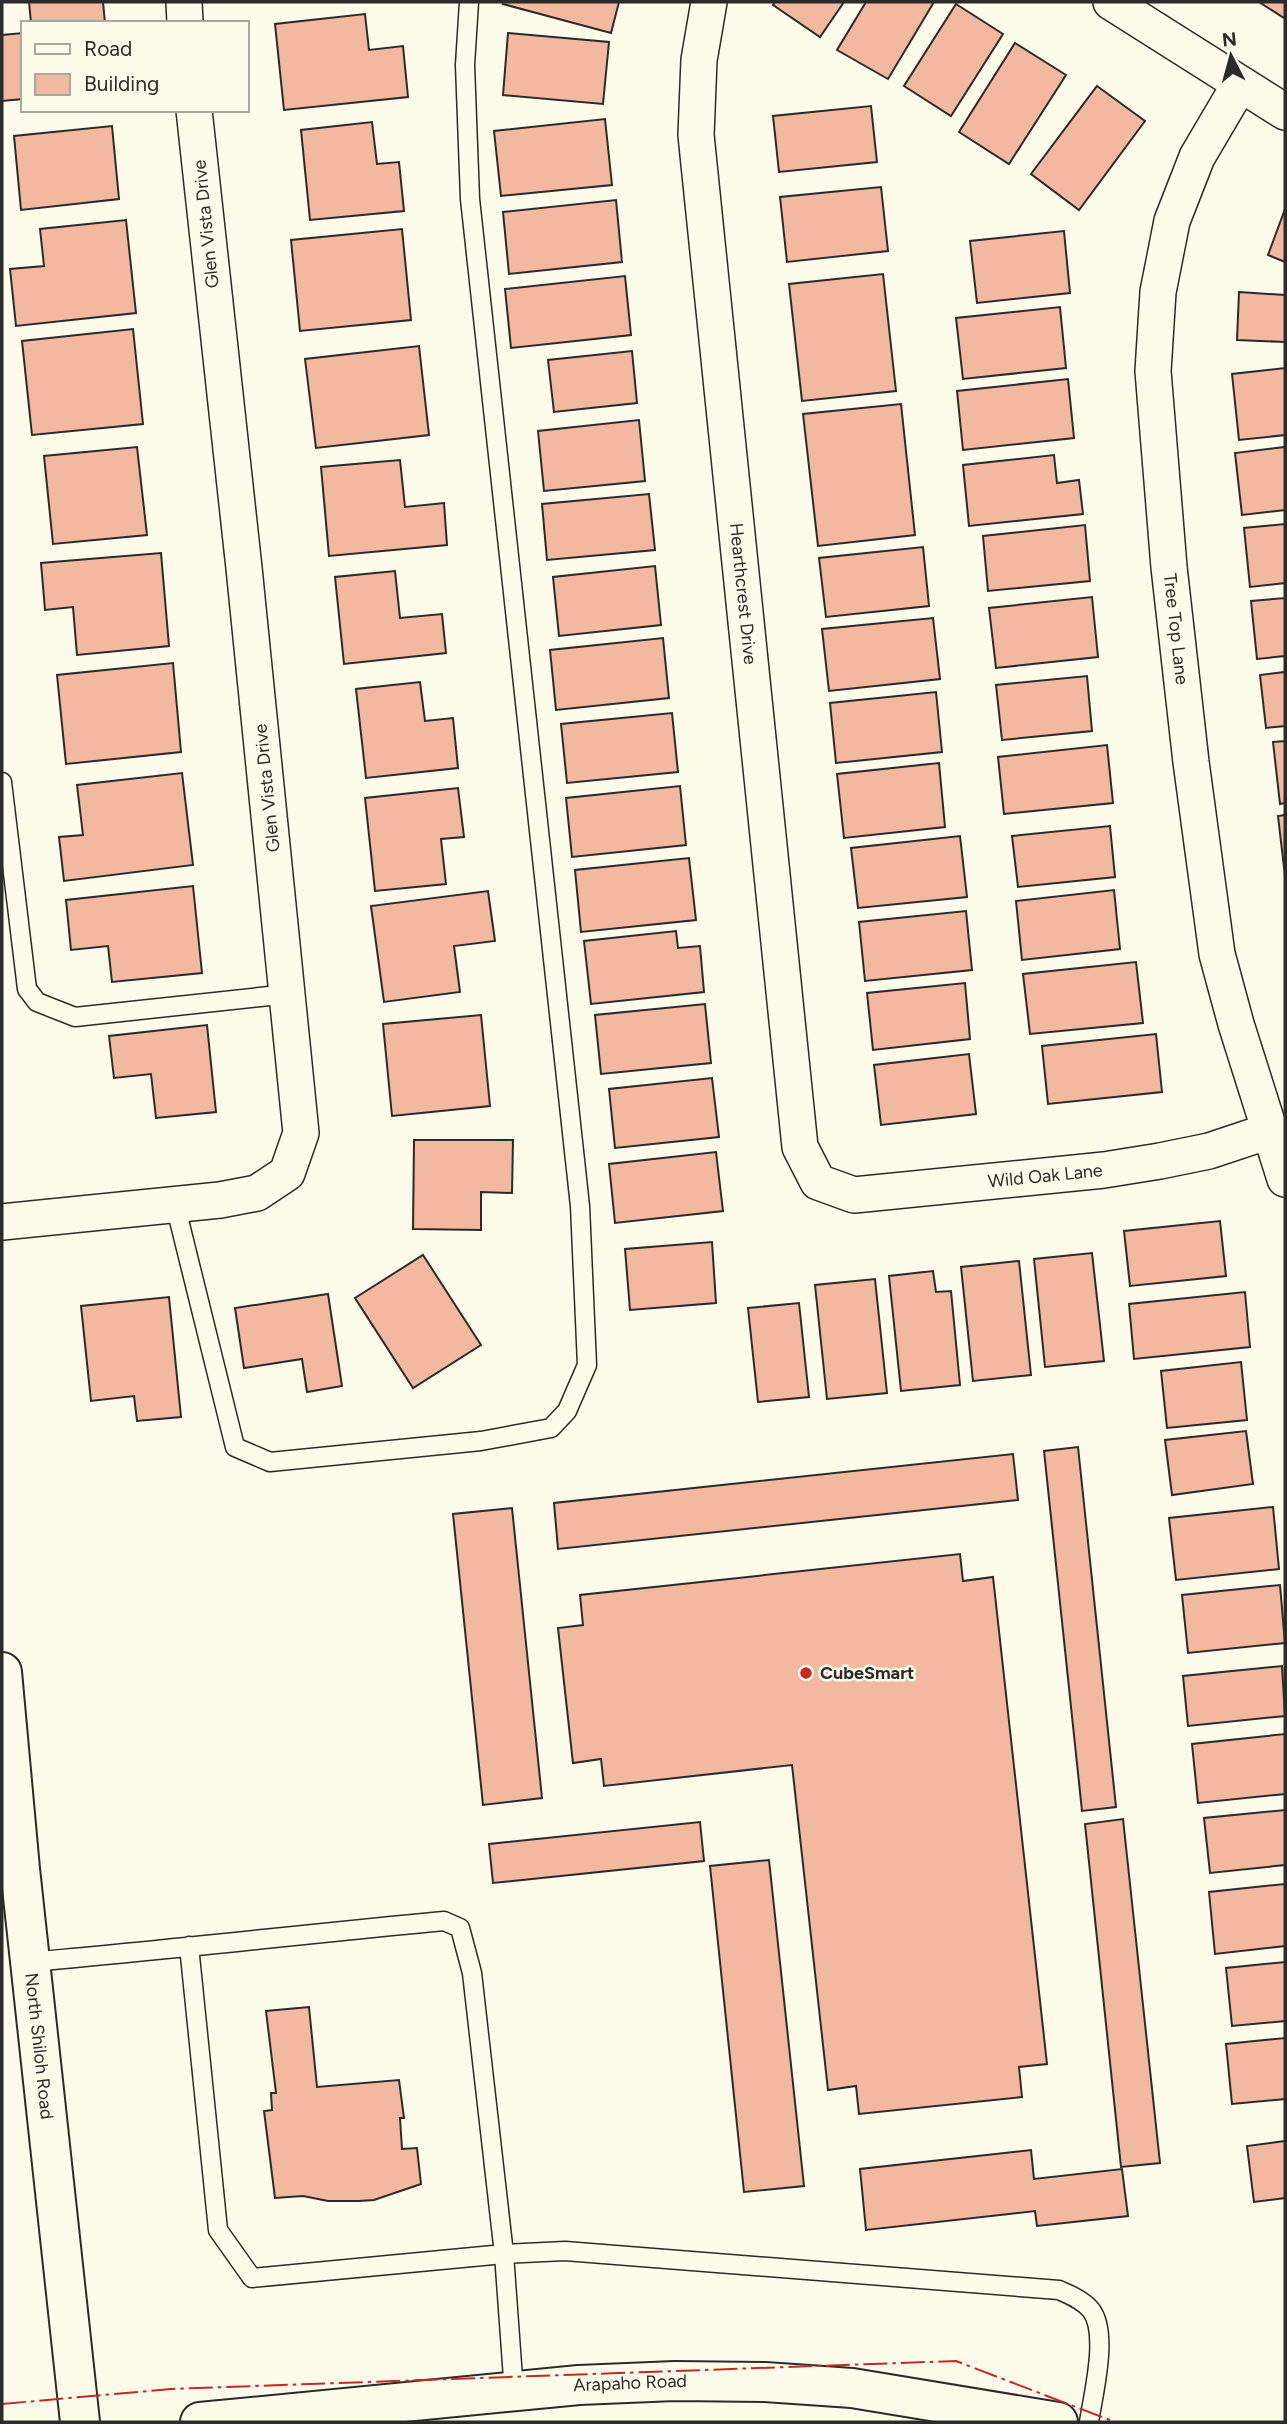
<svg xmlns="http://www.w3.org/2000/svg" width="1287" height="2424" font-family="Figtree,sans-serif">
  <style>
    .building { fill: #f2b8a0; stroke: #2b2b2b; stroke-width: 2 }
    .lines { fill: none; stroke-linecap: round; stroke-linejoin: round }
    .service-casing { stroke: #2b2b2b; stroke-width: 21 }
    .minor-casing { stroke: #2b2b2b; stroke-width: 38 }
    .secondary-casing { stroke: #2b2b2b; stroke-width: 42 }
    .service { stroke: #fdfbea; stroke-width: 18 }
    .minor { stroke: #fdfbea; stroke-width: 35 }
    .secondary { stroke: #fdfbea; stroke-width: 38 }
    .power { stroke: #c62828; stroke-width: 2; stroke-dasharray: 24 5 3.5 5; stroke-linecap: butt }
    .poi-dot { fill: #c62828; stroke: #fdfbea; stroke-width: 2.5 }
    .labels { text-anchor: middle; stroke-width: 5; stroke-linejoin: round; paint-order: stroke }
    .street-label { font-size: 18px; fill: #2b2b2b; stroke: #fdfbea }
    .poi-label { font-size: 18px; font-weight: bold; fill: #2b2b2b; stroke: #fdfbea; text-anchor: start }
  </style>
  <rect width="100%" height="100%" fill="#fdfbea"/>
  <g class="building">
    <path d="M 29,2 L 103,2 L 105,23 L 31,23 Z"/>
    <path d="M 504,2 L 619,2 L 611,33 L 503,4 Z"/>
    <path d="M 775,2 L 844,2 L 820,37 L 773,5 Z"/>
    <path d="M 866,2 L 934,2 L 888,79 L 837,50 Z"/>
    <path d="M 1259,2 L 1285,2 L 1285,16 L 1284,18 Z"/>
    <path d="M 956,4 L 1003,34 L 951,116 L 904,86 Z"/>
    <path d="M 365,14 L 369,50 L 403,46 L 408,97 L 284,110 L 275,24 Z"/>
    <path d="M 23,33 L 23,99 L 2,101 L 2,35 Z"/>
    <path d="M 508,33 L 609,42 L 603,104 L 503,95 Z"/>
    <path d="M 1015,43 L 1066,75 L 1009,164 L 959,132 Z"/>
    <path d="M 1097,86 L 1145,121 L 1079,210 L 1031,174 Z"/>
    <path d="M 871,106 L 877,162 L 779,172 L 773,116 Z"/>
    <path d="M 605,119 L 612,185 L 501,196 L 494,131 Z"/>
    <path d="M 372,122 L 377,164 L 399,162 L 404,211 L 310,220 L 301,130 Z"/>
    <path d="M 112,126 L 119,199 L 21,210 L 14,136 Z"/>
    <path d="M 881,187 L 888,251 L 787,262 L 780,197 Z"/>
    <path d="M 616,200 L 622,262 L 509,274 L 503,212 Z"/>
    <path d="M 1285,209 L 1285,262 L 1268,255 Z"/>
    <path d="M 126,220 L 136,313 L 16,326 L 10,269 L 44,266 L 40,229 Z"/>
    <path d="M 402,229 L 411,320 L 300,331 L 291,240 Z"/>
    <path d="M 1064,231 L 1070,293 L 977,303 L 970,241 Z"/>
    <path d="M 883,274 L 896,391 L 802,401 L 789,284 Z"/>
    <path d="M 625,276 L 631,335 L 511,348 L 505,289 Z"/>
    <path d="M 1239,292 L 1285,295 L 1285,342 L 1237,340 Z"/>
    <path d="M 1060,307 L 1066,368 L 963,379 L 956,318 Z"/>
    <path d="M 133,329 L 143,424 L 32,435 L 22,341 Z"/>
    <path d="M 419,346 L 429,435 L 316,448 L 305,359 Z"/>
    <path d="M 632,351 L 637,403 L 554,412 L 548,360 Z"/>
    <path d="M 1285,368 L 1285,435 L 1239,440 L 1232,374 Z"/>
    <path d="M 1068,379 L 1074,438 L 963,450 L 957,391 Z"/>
    <path d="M 901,404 L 915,535 L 818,546 L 803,414 Z"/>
    <path d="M 639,420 L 645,481 L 544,491 L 538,431 Z"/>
    <path d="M 137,447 L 147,535 L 53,544 L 44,456 Z"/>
    <path d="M 1285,447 L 1285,510 L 1242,515 L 1235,453 Z"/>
    <path d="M 1054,455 L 1057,483 L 1079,480 L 1083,514 L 969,526 L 963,465 Z"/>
    <path d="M 400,460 L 405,507 L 444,503 L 447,545 L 329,556 L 321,467 Z"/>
    <path d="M 649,494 L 655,550 L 547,560 L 542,504 Z"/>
    <path d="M 1285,524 L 1285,583 L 1250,587 L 1244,528 Z"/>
    <path d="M 1085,525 L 1090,581 L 988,591 L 983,536 Z"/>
    <path d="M 923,547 L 929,606 L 826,617 L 819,558 Z"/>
    <path d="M 161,553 L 169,646 L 77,655 L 73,607 L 45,610 L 41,563 Z"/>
    <path d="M 655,566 L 661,625 L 559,636 L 553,577 Z"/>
    <path d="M 395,571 L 400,618 L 442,614 L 446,653 L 344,664 L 335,577 Z"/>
    <path d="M 1092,597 L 1098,657 L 996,668 L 989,608 Z"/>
    <path d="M 1285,598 L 1285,656 L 1257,659 L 1251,601 Z"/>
    <path d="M 933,618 L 940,679 L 829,691 L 822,629 Z"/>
    <path d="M 663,638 L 669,698 L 556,710 L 550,650 Z"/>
    <path d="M 173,663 L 181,752 L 66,764 L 57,675 Z"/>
    <path d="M 1285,672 L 1285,726 L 1266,728 L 1260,675 Z"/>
    <path d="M 1087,676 L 1092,731 L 1002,740 L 996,685 Z"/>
    <path d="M 420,682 L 425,721 L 453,718 L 458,768 L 366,778 L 356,689 Z"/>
    <path d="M 936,692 L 942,752 L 836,763 L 830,703 Z"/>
    <path d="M 672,713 L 678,772 L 567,783 L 561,724 Z"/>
    <path d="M 1285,741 L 1285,803 L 1280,804 L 1273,742 Z"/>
    <path d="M 1107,745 L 1113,803 L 1004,814 L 998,757 Z"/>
    <path d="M 939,763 L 945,827 L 844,838 L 837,774 Z"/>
    <path d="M 182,773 L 193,865 L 64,881 L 59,837 L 83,835 L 77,785 Z"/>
    <path d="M 680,786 L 686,845 L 572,857 L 566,798 Z"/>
    <path d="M 458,788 L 464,837 L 441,839 L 446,884 L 375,891 L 365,798 Z"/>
    <path d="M 1285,815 L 1285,876 L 1278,816 Z"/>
    <path d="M 1110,826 L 1115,877 L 1018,887 L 1012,836 Z"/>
    <path d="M 960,836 L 967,897 L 858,908 L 851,848 Z"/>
    <path d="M 689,858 L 696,920 L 581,932 L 575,870 Z"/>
    <path d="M 193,886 L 202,973 L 112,982 L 108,946 L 71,950 L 66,900 Z"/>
    <path d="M 1114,890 L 1120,949 L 1022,960 L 1016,901 Z"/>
    <path d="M 488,891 L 495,941 L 454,946 L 460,992 L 384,1002 L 371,906 Z"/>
    <path d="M 966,911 L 972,970 L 865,981 L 859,922 Z"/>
    <path d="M 676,931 L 678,948 L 700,946 L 704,992 L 591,1004 L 584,941 Z"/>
    <path d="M 1136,962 L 1143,1023 L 1030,1034 L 1023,974 Z"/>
    <path d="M 965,983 L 970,1039 L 873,1050 L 867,993 Z"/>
    <path d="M 705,1004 L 711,1063 L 601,1074 L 595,1015 Z"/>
    <path d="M 481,1015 L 490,1106 L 392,1116 L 383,1024 Z"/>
    <path d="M 207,1025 L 216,1112 L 156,1118 L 151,1074 L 114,1078 L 109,1036 Z"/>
    <path d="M 1156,1034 L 1162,1092 L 1048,1104 L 1042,1046 Z"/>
    <path d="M 969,1054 L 976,1114 L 881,1125 L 874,1065 Z"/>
    <path d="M 712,1078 L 719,1137 L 615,1148 L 609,1089 Z"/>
    <path d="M 414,1140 L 513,1140 L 512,1193 L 481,1192 L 481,1230 L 413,1229 Z"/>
    <path d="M 716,1152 L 723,1211 L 615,1223 L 609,1164 Z"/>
    <path d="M 1220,1221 L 1226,1276 L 1130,1286 L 1124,1231 Z"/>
    <path d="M 712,1242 L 716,1303 L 630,1310 L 625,1249 Z"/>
    <path d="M 1092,1253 L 1104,1361 L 1045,1367 L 1034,1259 Z"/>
    <path d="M 423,1255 L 481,1345 L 413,1388 L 355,1298 Z"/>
    <path d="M 1019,1261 L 1031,1375 L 973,1381 L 961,1267 Z"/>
    <path d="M 933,1271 L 936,1292 L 951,1291 L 960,1385 L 901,1391 L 889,1276 Z"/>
    <path d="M 875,1279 L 887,1393 L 827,1399 L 815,1285 Z"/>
    <path d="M 1245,1292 L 1250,1347 L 1134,1359 L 1129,1304 Z"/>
    <path d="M 328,1294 L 342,1386 L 307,1392 L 302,1359 L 244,1368 L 235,1308 Z"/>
    <path d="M 169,1297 L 181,1417 L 137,1421 L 134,1396 L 91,1401 L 81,1306 Z"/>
    <path d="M 799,1303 L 809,1397 L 758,1402 L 748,1308 Z"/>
    <path d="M 1241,1362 L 1247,1420 L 1167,1428 L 1161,1371 Z"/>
    <path d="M 1246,1431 L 1253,1484 L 1172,1495 L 1165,1440 Z"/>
    <path d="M 1078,1447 L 1116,1807 L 1082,1811 L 1044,1451 Z"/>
    <path d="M 1013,1454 L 1018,1500 L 558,1549 L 554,1503 Z"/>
    <path d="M 1273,1507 L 1279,1569 L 1176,1580 L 1169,1518 Z"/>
    <path d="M 512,1508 L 542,1798 L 483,1805 L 453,1514 Z"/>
    <path d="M 960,1554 L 963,1581 L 993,1577 L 1047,2064 L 1019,2067 L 1022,2097 L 859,2114 L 856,2086 L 828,2090 L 792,1765 L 604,1786 L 601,1759 L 573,1763 L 558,1628 L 583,1625 L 580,1595 Z"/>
    <path d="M 1280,1585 L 1285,1643 L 1188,1653 L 1182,1595 Z"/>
    <path d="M 1282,1666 L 1285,1716 L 1188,1726 L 1183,1676 Z"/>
    <path d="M 1285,1734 L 1285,1794 L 1198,1803 L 1192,1744 Z"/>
    <path d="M 1285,1810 L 1285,1865 L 1210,1873 L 1204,1818 Z"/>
    <path d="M 1123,1819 L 1160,2163 L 1121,2167 L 1085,1824 Z"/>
    <path d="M 700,1822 L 704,1861 L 493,1883 L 489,1844 Z"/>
    <path d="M 769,1860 L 804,2186 L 744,2192 L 710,1866 Z"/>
    <path d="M 1285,1884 L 1285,1946 L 1215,1954 L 1209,1892 Z"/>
    <path d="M 1285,1962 L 1285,2021 L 1232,2026 L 1226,1968 Z"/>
    <path d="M 309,2007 L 317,2087 L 399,2080 L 404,2118 L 400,2118 L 402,2149 L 417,2148 L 421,2184 L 374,2200 L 359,2201 L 328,2201 L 303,2196 L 275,2198 L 264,2111 L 272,2110 L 271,2093 L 276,2093 L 266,2011 Z"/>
    <path d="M 1285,2038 L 1285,2099 L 1232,2104 L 1226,2044 Z"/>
    <path d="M 1285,2141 L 1285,2198 L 1254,2202 L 1247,2146 Z"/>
    <path d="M 1031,2150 L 1034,2179 L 1122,2169 L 1128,2216 L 1037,2226 L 1035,2211 L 866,2230 L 860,2169 Z"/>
  </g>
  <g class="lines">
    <g class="service-casing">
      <g id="service">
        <path d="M 2,782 L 27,989 L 37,1002 L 75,1017 L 288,994"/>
        <path d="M 175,1204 L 235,1447 L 270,1462 L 481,1441 L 551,1428 L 567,1411 L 587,1365 L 580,1206 L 470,199 L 465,65 L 469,2"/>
        <path d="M 30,1962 C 168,1950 306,1934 444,1921 L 460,1928 L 472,1973 L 504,2254 L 252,2278 L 218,2230 L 189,1946"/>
        <path d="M 514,2392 L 504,2254 L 565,2251 L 1059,2290 C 1070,2295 1083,2300 1091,2310 C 1109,2333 1093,2395 1089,2422"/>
      </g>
    </g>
    <g class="minor-casing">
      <g id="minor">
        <path d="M 184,2 L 185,23"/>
        <path id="s1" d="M 709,2 L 699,60 L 696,135 L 800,1147 L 818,1182 L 854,1195 L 1104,1170 L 1160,1161 L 1209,1151 L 1269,1131"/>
        <path d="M 1111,2 L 1285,112"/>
        <path id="s2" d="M 1240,84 L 1197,157 L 1172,221 L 1158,292 L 1153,371 L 1169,567 L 1191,762 L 1217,954 L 1236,1024 L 1285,1179"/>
        <path d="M 2,1222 L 220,1200 L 257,1193 L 287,1173 L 301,1133 L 244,568 L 194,110"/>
      </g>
    </g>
    <g class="secondary-casing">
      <g id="secondary">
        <path id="s3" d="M 2,1672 L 20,1869 L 80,2422"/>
        <path id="s4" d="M 200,2422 L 579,2385 L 675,2381 L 765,2382 L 852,2388 L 1058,2422"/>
      </g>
    </g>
    <use href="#service" class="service"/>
    <use href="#minor" class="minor"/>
    <use href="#secondary" class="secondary"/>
    <path class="power" d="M 2,2404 L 171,2389 L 956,2361 L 1115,2422"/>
  </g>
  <circle class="poi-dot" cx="806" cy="1673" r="7"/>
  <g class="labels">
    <g class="street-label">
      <text transform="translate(206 224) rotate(-96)" y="6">Glen Vista Drive</text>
      <text dy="6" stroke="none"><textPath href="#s1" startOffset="595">Hearthcrest Drive</textPath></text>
      <text dy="6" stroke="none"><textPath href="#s2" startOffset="564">Tree Top Lane</textPath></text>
      <text transform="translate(267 788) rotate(-96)" y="6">Glen Vista Drive</text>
      <text dy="6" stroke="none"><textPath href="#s1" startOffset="1421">Wild Oak Lane</textPath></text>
      <text dy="6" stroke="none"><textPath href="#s3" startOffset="376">North Shiloh Road</textPath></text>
      <text dy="6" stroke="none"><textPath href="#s4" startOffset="432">Arapaho Road</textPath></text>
    </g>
    <g class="poi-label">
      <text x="820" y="1679">CubeSmart</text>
    </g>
  </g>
  <rect width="1287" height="2424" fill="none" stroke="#2b2b2b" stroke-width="7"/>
  <rect x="21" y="21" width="228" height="91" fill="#fdfbea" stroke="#a9a89e" stroke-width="2"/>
  <rect x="35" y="44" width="35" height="10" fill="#fdfbea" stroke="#a9a89e" stroke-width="2"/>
  <text x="84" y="56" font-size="21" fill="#2b2b2b">Road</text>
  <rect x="35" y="74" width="35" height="21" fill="#f2b8a0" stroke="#a9a89e" stroke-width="2"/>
  <text x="84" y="91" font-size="21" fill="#2b2b2b">Building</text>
  <g transform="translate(1231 56) rotate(354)" stroke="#fdfbea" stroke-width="5" paint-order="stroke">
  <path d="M0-5L12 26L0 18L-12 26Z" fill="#2b2b2b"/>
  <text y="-10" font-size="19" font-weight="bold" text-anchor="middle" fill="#2b2b2b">N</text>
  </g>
</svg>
